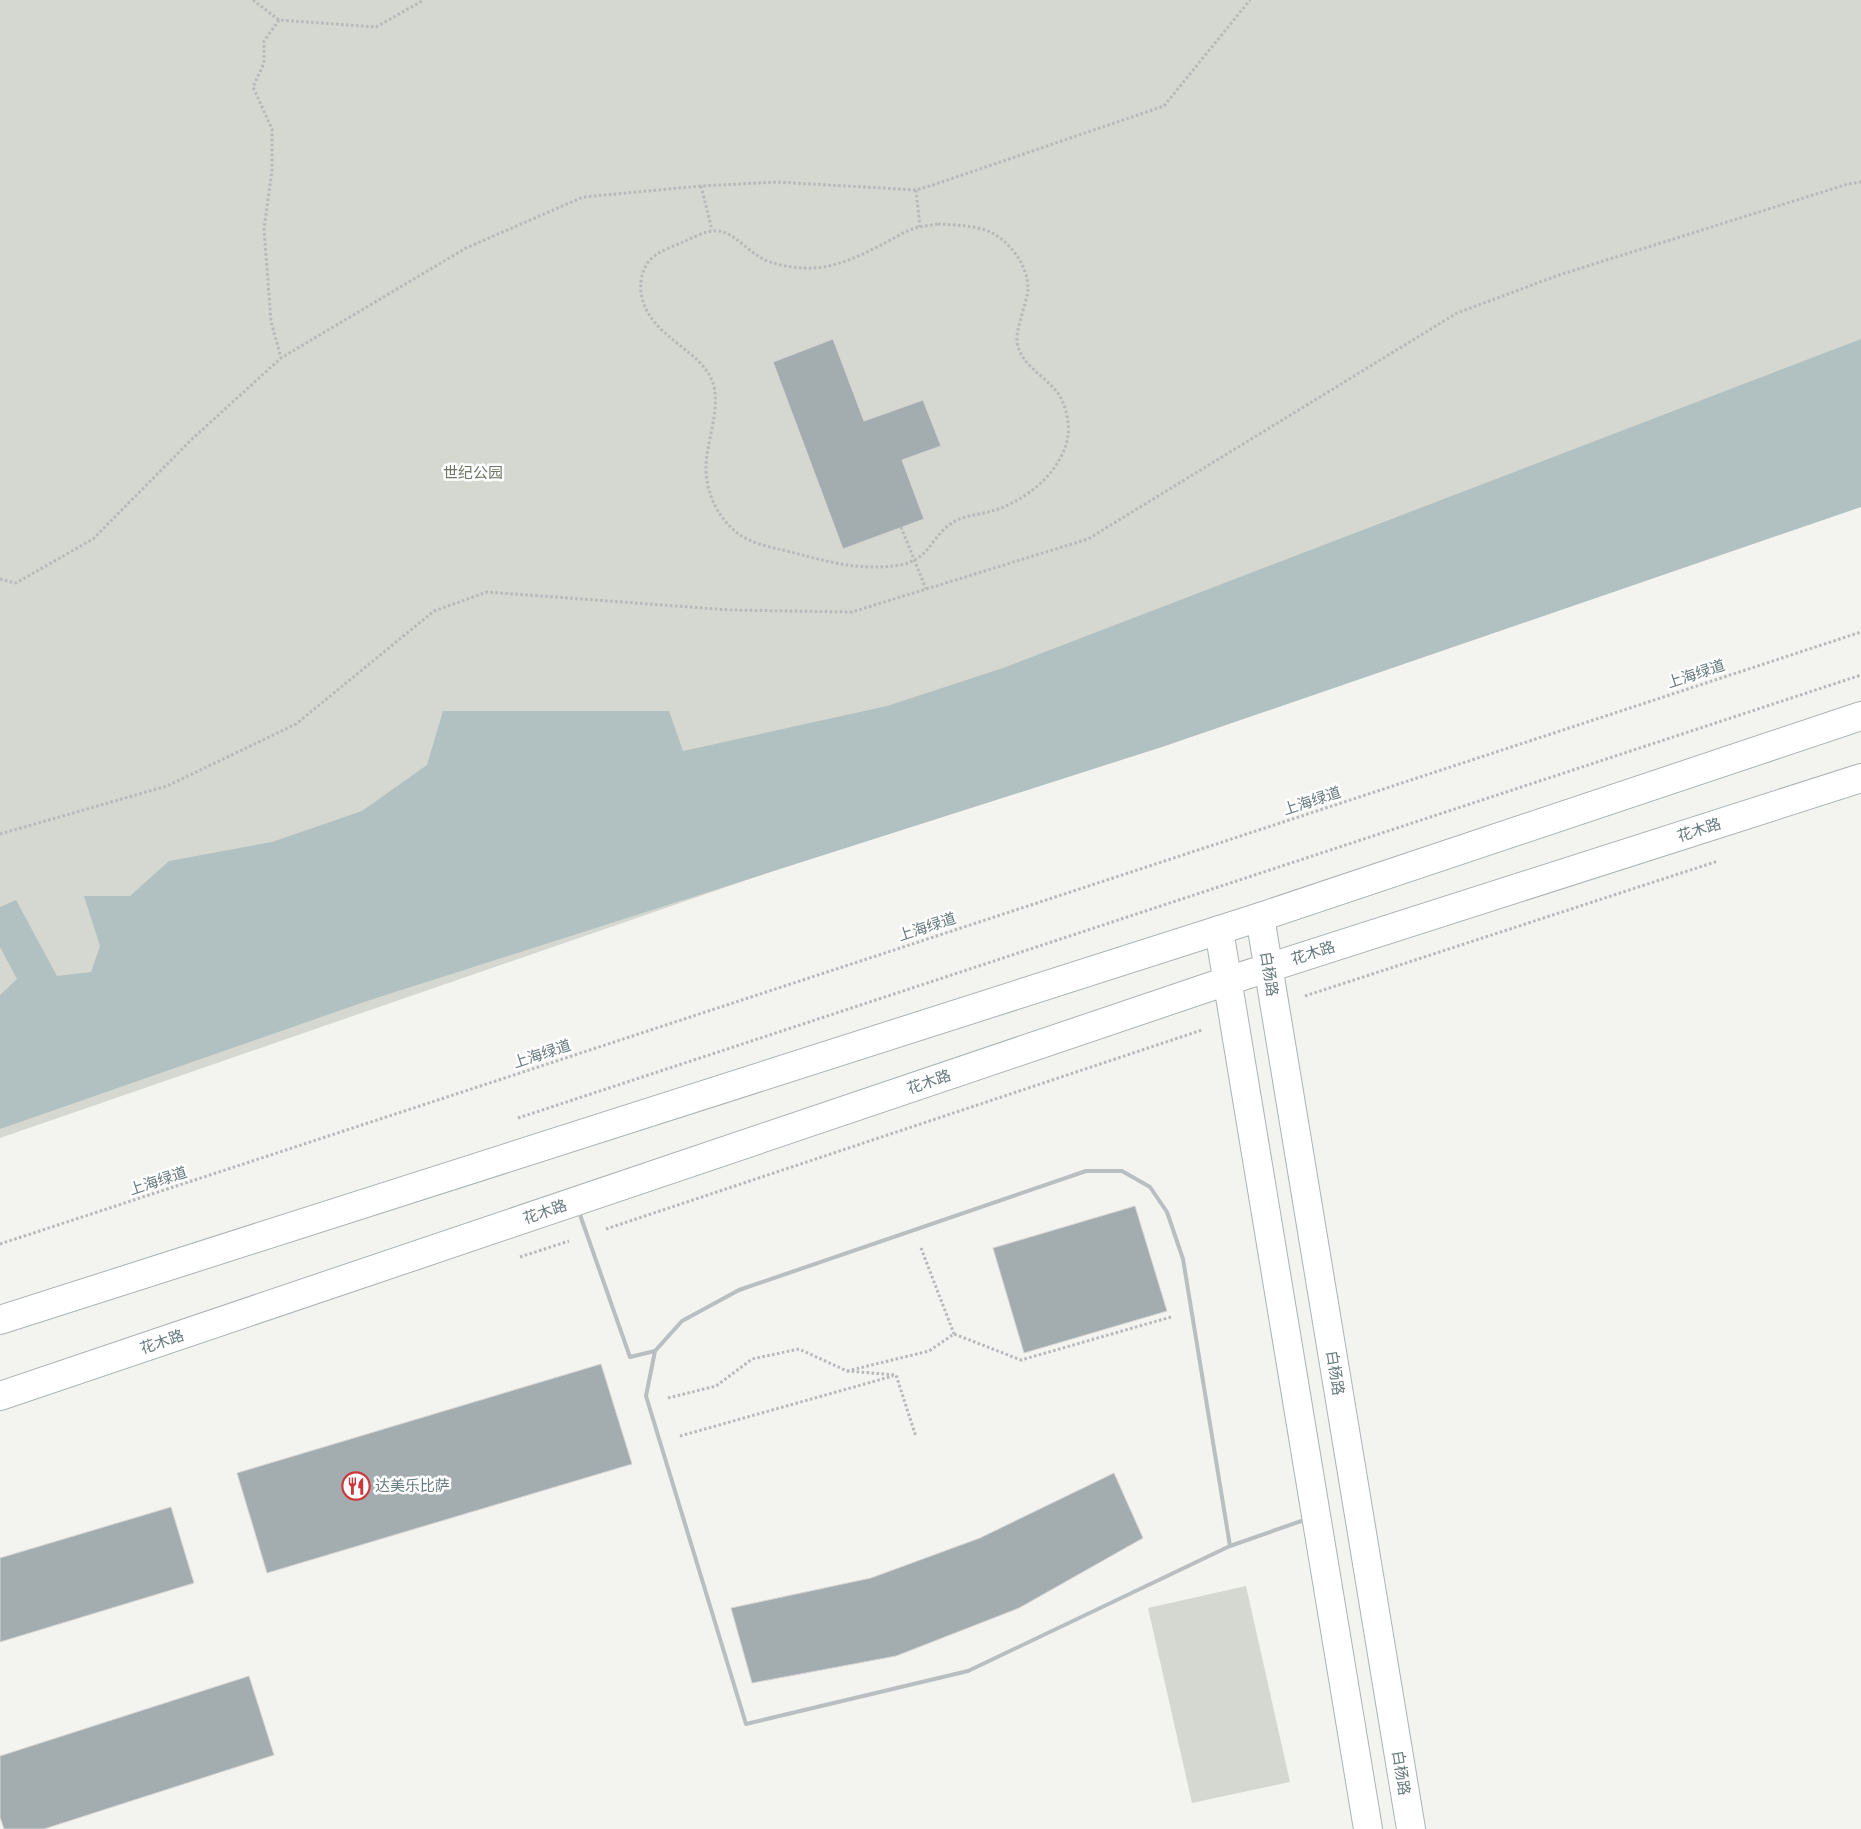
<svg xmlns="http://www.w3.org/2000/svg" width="1861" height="1829" font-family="'Fira Sans','Noto Sans SC',sans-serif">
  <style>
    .green { fill: #d5d8d0 }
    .water { fill: #b1c0c0 }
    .building { fill: #a3acae; stroke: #d5d4d3 }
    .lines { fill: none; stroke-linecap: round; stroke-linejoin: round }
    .secondary-casing { stroke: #abb3b4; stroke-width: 30 }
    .path { stroke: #b5b9ba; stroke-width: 3; stroke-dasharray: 2.5 2.5; stroke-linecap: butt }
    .lane { stroke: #b9bec0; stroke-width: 4 }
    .secondary { stroke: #fff; stroke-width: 28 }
    .labels { text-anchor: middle; stroke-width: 5; stroke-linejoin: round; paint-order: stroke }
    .park-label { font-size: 15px; fill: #6c7664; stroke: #fff }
    .street-label { font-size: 15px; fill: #66797d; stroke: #fff }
    .poi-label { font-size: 15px; fill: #66797d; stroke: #fff; text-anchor: start }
  </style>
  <rect width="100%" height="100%" fill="#f3f3f0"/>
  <g class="green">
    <path d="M 0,0 L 1861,0 L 1861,495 L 0,1138 Z"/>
    <path d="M 1246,1586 L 1290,1782 L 1192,1803 L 1148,1608 Z"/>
  </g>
  <path class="water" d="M 1861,339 L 1861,507 L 1162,747 L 367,1001 L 0,1129 L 0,995 L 17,979 L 0,947 L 0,907 L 16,900 L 57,976 L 91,972 L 100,946 L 84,896 L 130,896 L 169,861 L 272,842 L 362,811 L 427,765 L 443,711 L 669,711 L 683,751 L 887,706 L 1003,668 Z"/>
  <g class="building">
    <path d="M 833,339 L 864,421 L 923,400 L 941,446 L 902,460 L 924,519 L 843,549 L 773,362 Z"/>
    <path d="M 1135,1206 L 1167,1311 L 1024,1353 L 993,1248 Z"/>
    <path d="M 601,1364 L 632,1464 L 267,1573 L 237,1473 Z"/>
    <path d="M 1114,1473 L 1143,1538 L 1019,1608 L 896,1656 L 752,1683 L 731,1608 L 871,1578 L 980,1538 Z"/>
    <path d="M 171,1507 L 194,1583 L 0,1642 L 0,1558 Z"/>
    <path d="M 249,1676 L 274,1755 L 44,1829 L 4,1829 L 0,1817 L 0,1756 Z"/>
  </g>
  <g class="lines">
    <g class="secondary-casing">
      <g id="secondary">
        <path d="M 1260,917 L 1411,1829"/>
        <path d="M 1219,930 L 1368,1829"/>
        <path d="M 0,1320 L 1260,917 L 1861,716"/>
        <path d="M 0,1396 L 1227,981 L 1861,778"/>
      </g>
    </g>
    <g class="path">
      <path d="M 253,0 L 279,20 L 376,27 L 424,0"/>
      <path d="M 279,20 L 264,41 L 264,63 L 253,87 L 272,129 L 272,170 L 264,229 L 271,321 L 281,358"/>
      <path d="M 701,186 L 712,230"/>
      <path d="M 916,190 L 920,227"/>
      <path d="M 938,224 C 955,225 974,225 990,232 C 1010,241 1029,267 1028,290 C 1026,305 1016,328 1017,341 C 1019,364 1044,375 1057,392 C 1065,402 1070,422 1068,436 C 1062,472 1026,501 992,511 C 978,515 962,515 949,525 C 929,541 928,560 900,565 C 857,572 823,560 783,550 C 769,547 752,543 740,535 C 715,517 702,485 707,455 C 710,432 720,405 713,383 C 701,348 647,337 641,292 C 640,281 642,270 649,261 C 658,251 672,247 683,242 C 693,238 704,231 714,231 C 730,229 745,248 758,256 C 770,264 788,267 802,268 C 831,270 858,257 883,244 C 895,238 906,230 919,227 C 925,226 932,225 938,224 Z"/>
      <path d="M 901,527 L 926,589"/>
      <path d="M 0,579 L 16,583 L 93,539 L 191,440 L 281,358 L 466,248 L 583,197 L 701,186 L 776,182 L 916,190 L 933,185 L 1164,106 L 1250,0"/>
      <path d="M 0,834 L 167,786 L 296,724 L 434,611 L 487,592 L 730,610 L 852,612 L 1088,539 L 1457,313 L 1559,275 L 1848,184 L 1861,182"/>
      <path d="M 1305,996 L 1718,861"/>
      <path d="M 518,1118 L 1861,675"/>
      <path d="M 606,1229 L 1202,1030"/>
      <path d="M 0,1244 L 1861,632"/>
      <path d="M 921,1248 L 954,1334"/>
      <path d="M 520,1257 L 569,1241"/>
      <path d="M 847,1371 L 929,1351 L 954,1334 L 1021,1360 L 1171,1317"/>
      <path d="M 668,1398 L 716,1386 L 752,1359 L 799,1349 L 847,1371 L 896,1375 L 916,1437"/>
      <path d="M 680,1436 L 893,1376"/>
    </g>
    <g class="lane">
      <path d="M 579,1212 L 630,1357 L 655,1351"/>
      <path d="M 1230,1546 L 1183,1259 L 1167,1212 L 1150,1187 L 1122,1171 L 1086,1171 L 739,1290 L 682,1321 L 655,1351 L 646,1396 L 746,1724 L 968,1671 L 1230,1546 L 1307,1519"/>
    </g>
    <use href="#secondary" class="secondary"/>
  </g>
  <defs>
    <g id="restaurant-ring" transform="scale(1.4375)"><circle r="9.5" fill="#fff" stroke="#cd363b" stroke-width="1.5"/><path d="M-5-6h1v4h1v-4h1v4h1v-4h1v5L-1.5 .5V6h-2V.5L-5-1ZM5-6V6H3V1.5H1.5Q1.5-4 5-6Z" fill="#cd363b"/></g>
  </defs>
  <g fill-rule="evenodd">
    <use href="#restaurant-ring" x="356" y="1486"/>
  </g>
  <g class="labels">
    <g class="park-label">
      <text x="473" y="478">世纪公园</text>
    </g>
    <g class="street-label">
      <text transform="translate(1696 674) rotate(-18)" y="5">上海绿道</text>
      <text transform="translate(1312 801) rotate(-18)" y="5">上海绿道</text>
      <text transform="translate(1699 830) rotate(-18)" y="5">花木路</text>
      <text transform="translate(927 927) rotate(-18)" y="5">上海绿道</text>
      <text transform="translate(1313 953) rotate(-18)" y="5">花木路</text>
      <text transform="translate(1269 974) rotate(81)" y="5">白杨路</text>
      <text transform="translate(542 1054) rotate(-18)" y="5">上海绿道</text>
      <text transform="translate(929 1082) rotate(-19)" y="5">花木路</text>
      <text transform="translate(158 1181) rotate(-18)" y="5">上海绿道</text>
      <text transform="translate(545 1212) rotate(-19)" y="5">花木路</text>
      <text transform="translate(162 1342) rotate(-19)" y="5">花木路</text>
      <text transform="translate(1335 1373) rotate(81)" y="5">白杨路</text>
      <text transform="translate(1401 1773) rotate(81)" y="5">白杨路</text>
    </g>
    <g class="poi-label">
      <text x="375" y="1491">达美乐比萨</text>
    </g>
  </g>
</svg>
